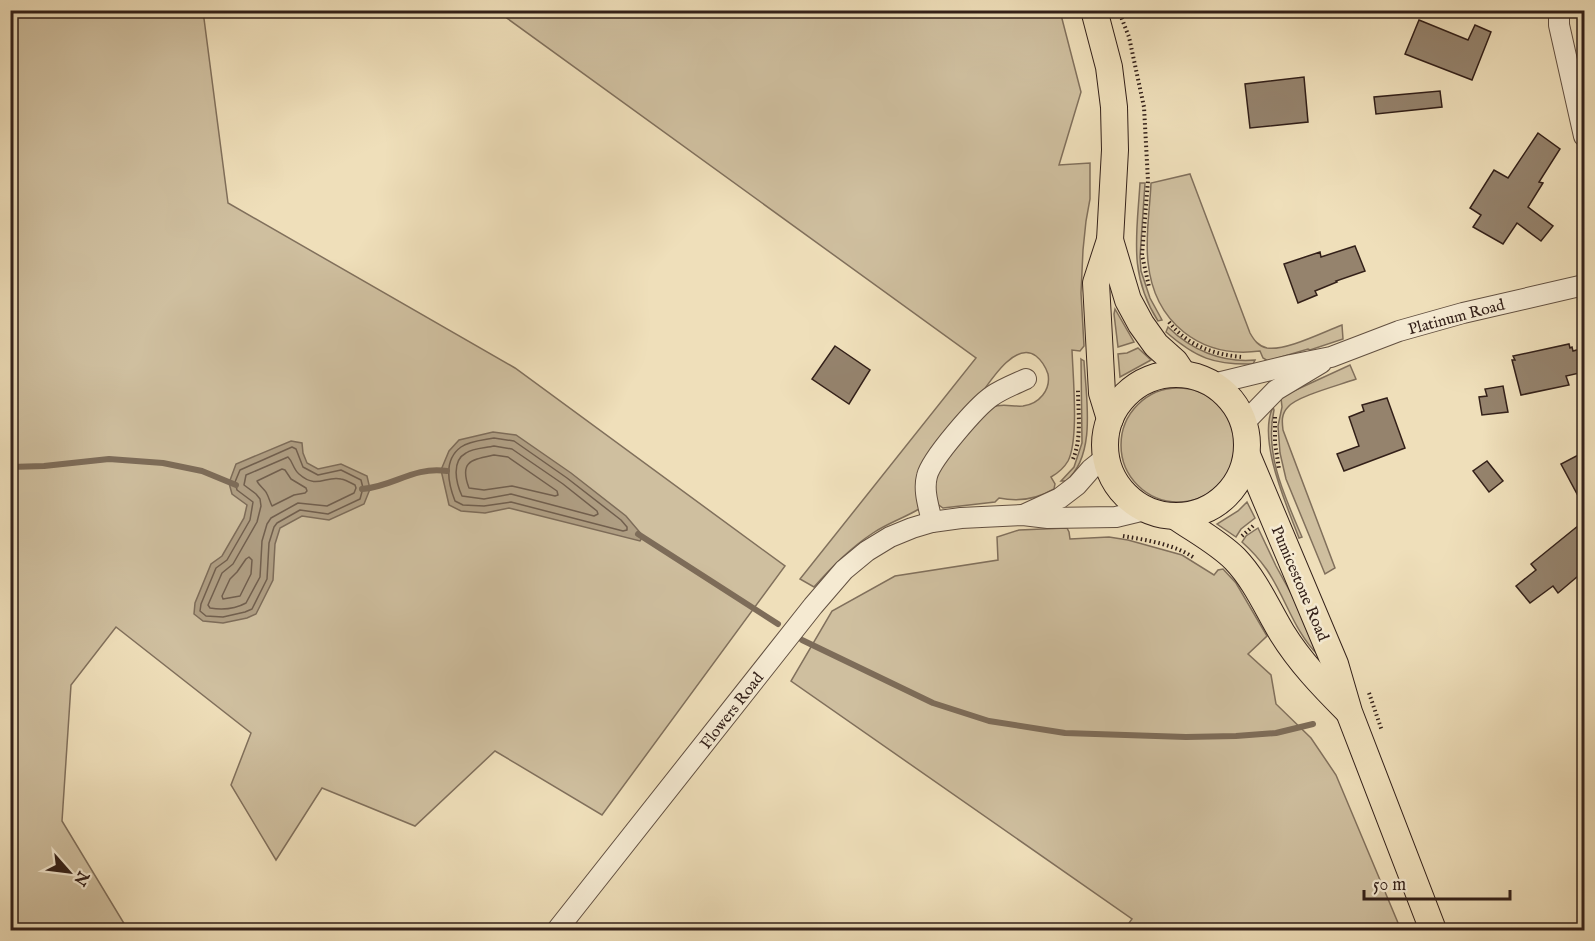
<svg xmlns="http://www.w3.org/2000/svg" width="1595" height="941" font-family="'IM FELL English',serif">
  <style>
    .green { fill: #cfbf9f; stroke: #81705c; stroke-width: 1.5 }
    .water { fill: #af9e83; stroke: #7d6c59; stroke-width: 1.5 }
    .lines { fill: none; stroke-linecap: round; stroke-linejoin: round }
    .shore { stroke: #715f4e; stroke-width: 1.5 }
    .stream { stroke: #7d6c59; stroke-width: 6 }
    .building { fill: #95836d; stroke: #332019; stroke-width: 1.5 }
    .minor-casing { stroke: #625041; stroke-width: 22 }
    .major-casing { stroke: #332019; stroke-width: 28 }
    .path { stroke: #332019; stroke-width: 4; stroke-dasharray: 1.5 3; stroke-linecap: butt }
    .minor { stroke: #f5ead2; stroke-width: 20 }
    .major { stroke: #efdfba; stroke-width: 26 }
    .labels { text-anchor: middle; stroke-width: 5; stroke-linejoin: round; paint-order: stroke }
    .street-label { font-size: 16px; fill: #332019; stroke: #f5ead2 }
  </style>
  <rect width="100%" height="100%" fill="#efdfba"/>
  <filter id="stains"><feTurbulence type="fractalNoise" baseFrequency=".00333" numOctaves="4"/><feColorMatrix values="0 0 0 0 .2 0 0 0 0 .09 0 0 0 0 .02 0 0 0 .5 -.17"/></filter>
  <radialGradient id="worn" r=".72"><stop offset=".6" stop-color="#630" stop-opacity="0"/><stop offset="1" stop-color="#630" stop-opacity=".3"/></radialGradient>
  <g class="green">
    <path d="M 10,11 L 203,11 L 228,203 L 515,368 L 785,566 L 602,815 L 495,751 L 415,826 L 322,788 L 276,860 L 231,785 L 251,733 L 116,627 L 71,685 L 62,821 L 128,930 L 11,930 Z"/>
    <path d="M 497,11 L 1060,11 L 1081,92 L 1059,165 L 1090,163 L 1090,199 L 1086,221 L 1083,250 L 1081,293 L 1084,346 L 1080,351 L 1072,350 C 1073,377 1079,440 1068,461 C 1064,468 1058,473 1051,477 L 1055,484 L 1054,489 C 1037,499 1018,502 999,498 L 995,502 L 943,508 L 936,503 C 935,496 933,488 934,480 C 936,474 939,465 942,459 C 948,446 979,411 992,407 C 1003,403 1013,407 1023,406 C 1039,404 1051,390 1048,374 C 1046,368 1041,360 1036,356 C 1013,339 985,390 974,404 C 949,434 910,466 919,509 C 904,518 888,523 873,533 C 850,548 832,567 814,587 L 800,579 L 976,358 Z"/>
    <path d="M 1190,174 L 1250,333 C 1254,340 1258,346 1267,348 C 1286,351 1323,332 1342,325 L 1343,339 L 1310,350 L 1308,349 L 1268,361 L 1263,358 L 1260,351 C 1200,359 1154,322 1148,262 C 1145,236 1150,209 1151,183 Z"/>
    <path d="M 1140,183 L 1145,183 L 1140,257 L 1141,271 L 1150,298 L 1162,320 L 1158,321 C 1128,274 1137,234 1140,183 Z"/>
    <path d="M 1115,309 L 1134,342 L 1118,347 L 1114,314 Z"/>
    <path d="M 1168,327 C 1191,350 1222,363 1255,360 L 1253,364 C 1214,365 1196,358 1166,332 Z"/>
    <path d="M 1138,348 L 1151,360 L 1120,377 L 1118,354 L 1127,353 Z"/>
    <path d="M 1081,359 L 1084,361 C 1086,397 1097,455 1066,481 L 1061,481 L 1074,467 L 1082,443 Z"/>
    <path d="M 1350,365 L 1356,379 C 1340,385 1297,396 1288,407 C 1281,414 1282,422 1283,430 L 1335,568 L 1325,574 L 1286,479 L 1280,453 L 1278,426 L 1282,407 L 1281,398 L 1287,394 Z"/>
    <circle cx="1178" cy="445" r="57"/>
    <path d="M 1273,407 L 1274,410 C 1264,454 1285,497 1302,537 L 1299,538 C 1287,506 1257,440 1273,407 Z"/>
    <path d="M 1247,502 L 1255,518 L 1241,529 L 1236,537 L 1217,524 L 1238,511 Z"/>
    <path d="M 1067,528 L 1069,532 L 1070,539 L 1109,537 L 1128,540 L 1182,555 L 1214,575 L 1218,570 L 1223,569 L 1236,583 L 1267,636 L 1248,654 L 1271,675 L 1276,704 L 1311,738 L 1336,775 L 1401,930 L 1124,930 L 1132,919 L 791,681 L 832,611 L 895,576 L 998,560 L 997,537 L 1019,530 Z"/>
    <path d="M 1258,528 L 1276,566 L 1299,608 L 1319,656 C 1294,632 1286,598 1267,570 C 1260,560 1251,550 1242,542 L 1246,536 Z"/>
  </g>
  <g class="water">
    <path d="M 493,432 L 516,435 L 571,473 L 626,516 L 643,536 L 640,541 L 509,508 L 485,513 L 461,511 L 449,505 L 441,470 L 449,451 L 459,440 Z"/>
    <path d="M 291,441 L 302,443 L 303,453 L 307,463 L 318,469 L 341,464 L 367,476 L 370,489 L 364,504 L 329,520 L 302,516 L 280,528 L 275,544 L 273,580 L 256,614 L 247,618 L 223,623 L 203,621 L 194,614 L 195,603 L 211,564 L 222,556 L 244,518 L 247,505 L 232,494 L 229,483 L 236,464 Z"/>
  </g>
  <g class="lines">
    <g class="shore">
      <path d="M 494,438 L 514,441 L 567,478 L 621,520 L 627,527 L 627,530 L 623,531 L 511,502 L 484,506 L 463,505 L 455,501 C 448,483 443,460 461,447 C 469,441 484,440 494,438 Z"/>
      <path d="M 494,446 L 512,449 L 563,484 L 597,511 L 598,514 L 594,516 L 511,494 L 484,499 L 462,496 C 456,483 451,461 466,453 C 473,448 486,448 494,446 Z"/>
      <path d="M 292,447 L 296,449 L 303,467 L 318,475 L 341,470 L 361,480 L 363,488 L 360,499 L 328,514 L 300,510 L 277,523 L 274,527 L 269,543 L 267,579 L 252,609 L 245,612 L 223,617 L 206,616 L 200,611 L 201,604 L 216,568 L 227,560 L 250,520 L 253,502 L 237,490 L 235,482 L 240,470 Z"/>
      <path d="M 494,455 L 508,457 L 557,491 L 558,495 L 555,496 L 512,486 L 484,490 L 469,488 C 459,461 471,460 494,455 Z"/>
      <path d="M 288,457 C 293,462 293,469 299,474 C 317,490 326,475 341,479 C 346,480 351,483 355,485 L 356,488 L 354,493 L 327,506 L 298,503 L 271,518 L 267,524 L 262,541 L 260,577 L 246,603 C 235,609 222,610 210,608 L 208,605 L 222,573 L 233,564 L 257,522 L 261,506 L 260,499 L 256,494 L 244,485 L 246,475 Z"/>
      <path d="M 282,469 L 285,470 L 291,479 L 306,488 L 307,491 L 305,493 L 294,495 L 272,506 C 270,502 269,498 267,494 C 265,489 259,486 257,481 Z"/>
      <path d="M 249,557 L 252,560 L 251,574 L 240,596 L 223,599 L 222,596 L 230,579 L 237,572 L 246,559 Z"/>
    </g>
    <g class="stream">
      <path d="M 10,467 L 44,466 L 109,459 L 163,463 L 202,471 L 236,485"/>
      <path d="M 362,489 C 393,487 413,466 447,471"/>
      <path d="M 638,534 L 778,624"/>
      <path d="M 802,640 L 933,703 L 989,721 L 1065,733 L 1186,737 L 1236,736 L 1276,733 L 1313,724"/>
    </g>
  </g>
  <g class="building">
    <path d="M 1419,20 L 1468,40 L 1475,25 L 1491,32 L 1472,80 L 1405,54 Z"/>
    <path d="M 1304,77 L 1308,122 L 1250,128 L 1245,84 Z"/>
    <path d="M 1440,91 L 1442,107 L 1376,114 L 1374,97 Z"/>
    <path d="M 1538,133 L 1560,149 L 1539,182 L 1543,183 L 1528,207 L 1553,226 L 1541,241 L 1517,223 L 1503,244 L 1473,227 L 1481,215 L 1470,208 L 1494,170 L 1508,178 Z"/>
    <path d="M 1355,246 L 1365,271 L 1336,281 L 1337,282 L 1315,291 L 1317,295 L 1298,303 L 1284,264 L 1320,252 L 1321,257 Z"/>
    <path d="M 1569,344 L 1570,348 L 1572,347 L 1573,351 L 1584,348 L 1584,372 L 1566,376 L 1569,385 L 1521,395 L 1512,360 L 1515,360 L 1513,356 Z"/>
    <path d="M 835,346 L 870,370 L 849,404 L 812,379 Z"/>
    <path d="M 1503,386 L 1508,412 L 1482,415 L 1479,397 L 1487,396 L 1485,389 Z"/>
    <path d="M 1387,398 L 1405,448 L 1344,471 L 1337,454 L 1359,446 L 1349,417 L 1364,411 L 1362,405 Z"/>
    <path d="M 1584,452 L 1584,507 L 1561,464 Z"/>
    <path d="M 1487,461 L 1503,481 L 1489,492 L 1473,471 Z"/>
    <path d="M 1584,521 L 1584,571 L 1558,593 L 1553,586 L 1530,603 L 1516,586 L 1536,570 L 1531,564 Z"/>
  </g>
  <g class="lines">
    <g class="minor-casing">
      <g id="minor">
        <path d="M 1559,10 L 1559,25 L 1584,136"/>
        <path d="M 1213,384 L 1291,365 L 1331,357 L 1399,331 L 1463,313 L 1584,285"/>
        <path d="M 1244,423 L 1276,390 L 1321,363"/>
        <path d="M 1023,515 L 1060,498 L 1077,485 L 1091,469 L 1106,457"/>
        <path d="M 932,522 C 929,507 923,491 927,476 C 931,459 977,406 992,396 C 1002,389 1015,384 1026,379"/>
        <path d="M 557,930 L 813,606 L 844,570 L 867,551 L 890,537 L 912,528 L 932,522 L 961,518 L 1023,515 L 1048,518 L 1116,517 L 1145,510"/>
      </g>
    </g>
    <g class="major-casing">
      <g id="major">
        <path d="M 1094,10 L 1109,67 L 1114,107 L 1115,150 L 1110,240 L 1096,283 L 1102,393 L 1110,419"/>
        <path d="M 1110,240 L 1128,300 L 1141,324 L 1156,345 L 1175,362 L 1183,374"/>
        <circle cx="1176" cy="445" r="71"/>
        <path d="M 1247,455 L 1335,664 L 1349,712 L 1433,930"/>
        <path d="M 1175,516 C 1195,530 1218,542 1235,559 C 1256,581 1267,608 1282,633 C 1300,662 1323,686 1347,710"/>
      </g>
    </g>
    <g class="path">
      <path d="M 1120,14 L 1129,37 L 1144,107 L 1148,181 L 1142,255 L 1149,287"/>
      <path d="M 1169,322 C 1187,345 1212,354 1241,357"/>
      <path d="M 1275,417 L 1275,443 L 1279,469"/>
      <path d="M 1073,459 C 1082,438 1078,412 1078,389"/>
      <path d="M 1123,536 C 1146,540 1173,544 1193,557"/>
      <path d="M 1242,536 L 1254,525"/>
      <path d="M 1369,693 L 1382,731"/>
    </g>
    <use href="#minor" class="minor"/>
    <use href="#major" class="major"/>
  </g>
  <g class="labels">
    <g class="street-label">
      <text transform="translate(1456 316) rotate(-15)" y="6">Platinum Road</text>
      <text transform="translate(1301 583) rotate(67)" y="6">Pumicestone Road</text>
      <text transform="translate(731 710) rotate(-52)" y="6">Flowers Road</text>
    </g>
  </g>
  <rect width="1595" height="941" fill="none" stroke="#efdfba" stroke-width="36"/>
  <rect x="12" y="12" width="1571" height="917" fill="none" stroke="#332019" stroke-width="3"/>
  <rect x="18" y="18" width="1559" height="905" fill="none" stroke="#332019" stroke-width="1.5"/>
  <g transform="translate(69 872) rotate(118)" stroke="#f5ead2" stroke-width="4.5" paint-order="stroke">
  <path d="M0-4.5L10 22L0 15L-10 22Z" fill="#332019"/>
  <text y="-9" font-size="16" font-weight="bold" text-anchor="middle" fill="#332019">N</text>
  </g>
  <path d="M1364 890v9h146v-9" fill="none" stroke="#332019" stroke-width="3"/>
  <text x="1373" y="890" font-size="18" fill="#332019" stroke="#f5ead2" stroke-width="4.5" paint-order="stroke">50 m</text>
  <rect width="100%" height="100%" filter="url(#stains)"/>
  <rect width="100%" height="100%" fill="url(#worn)"/>
</svg>
